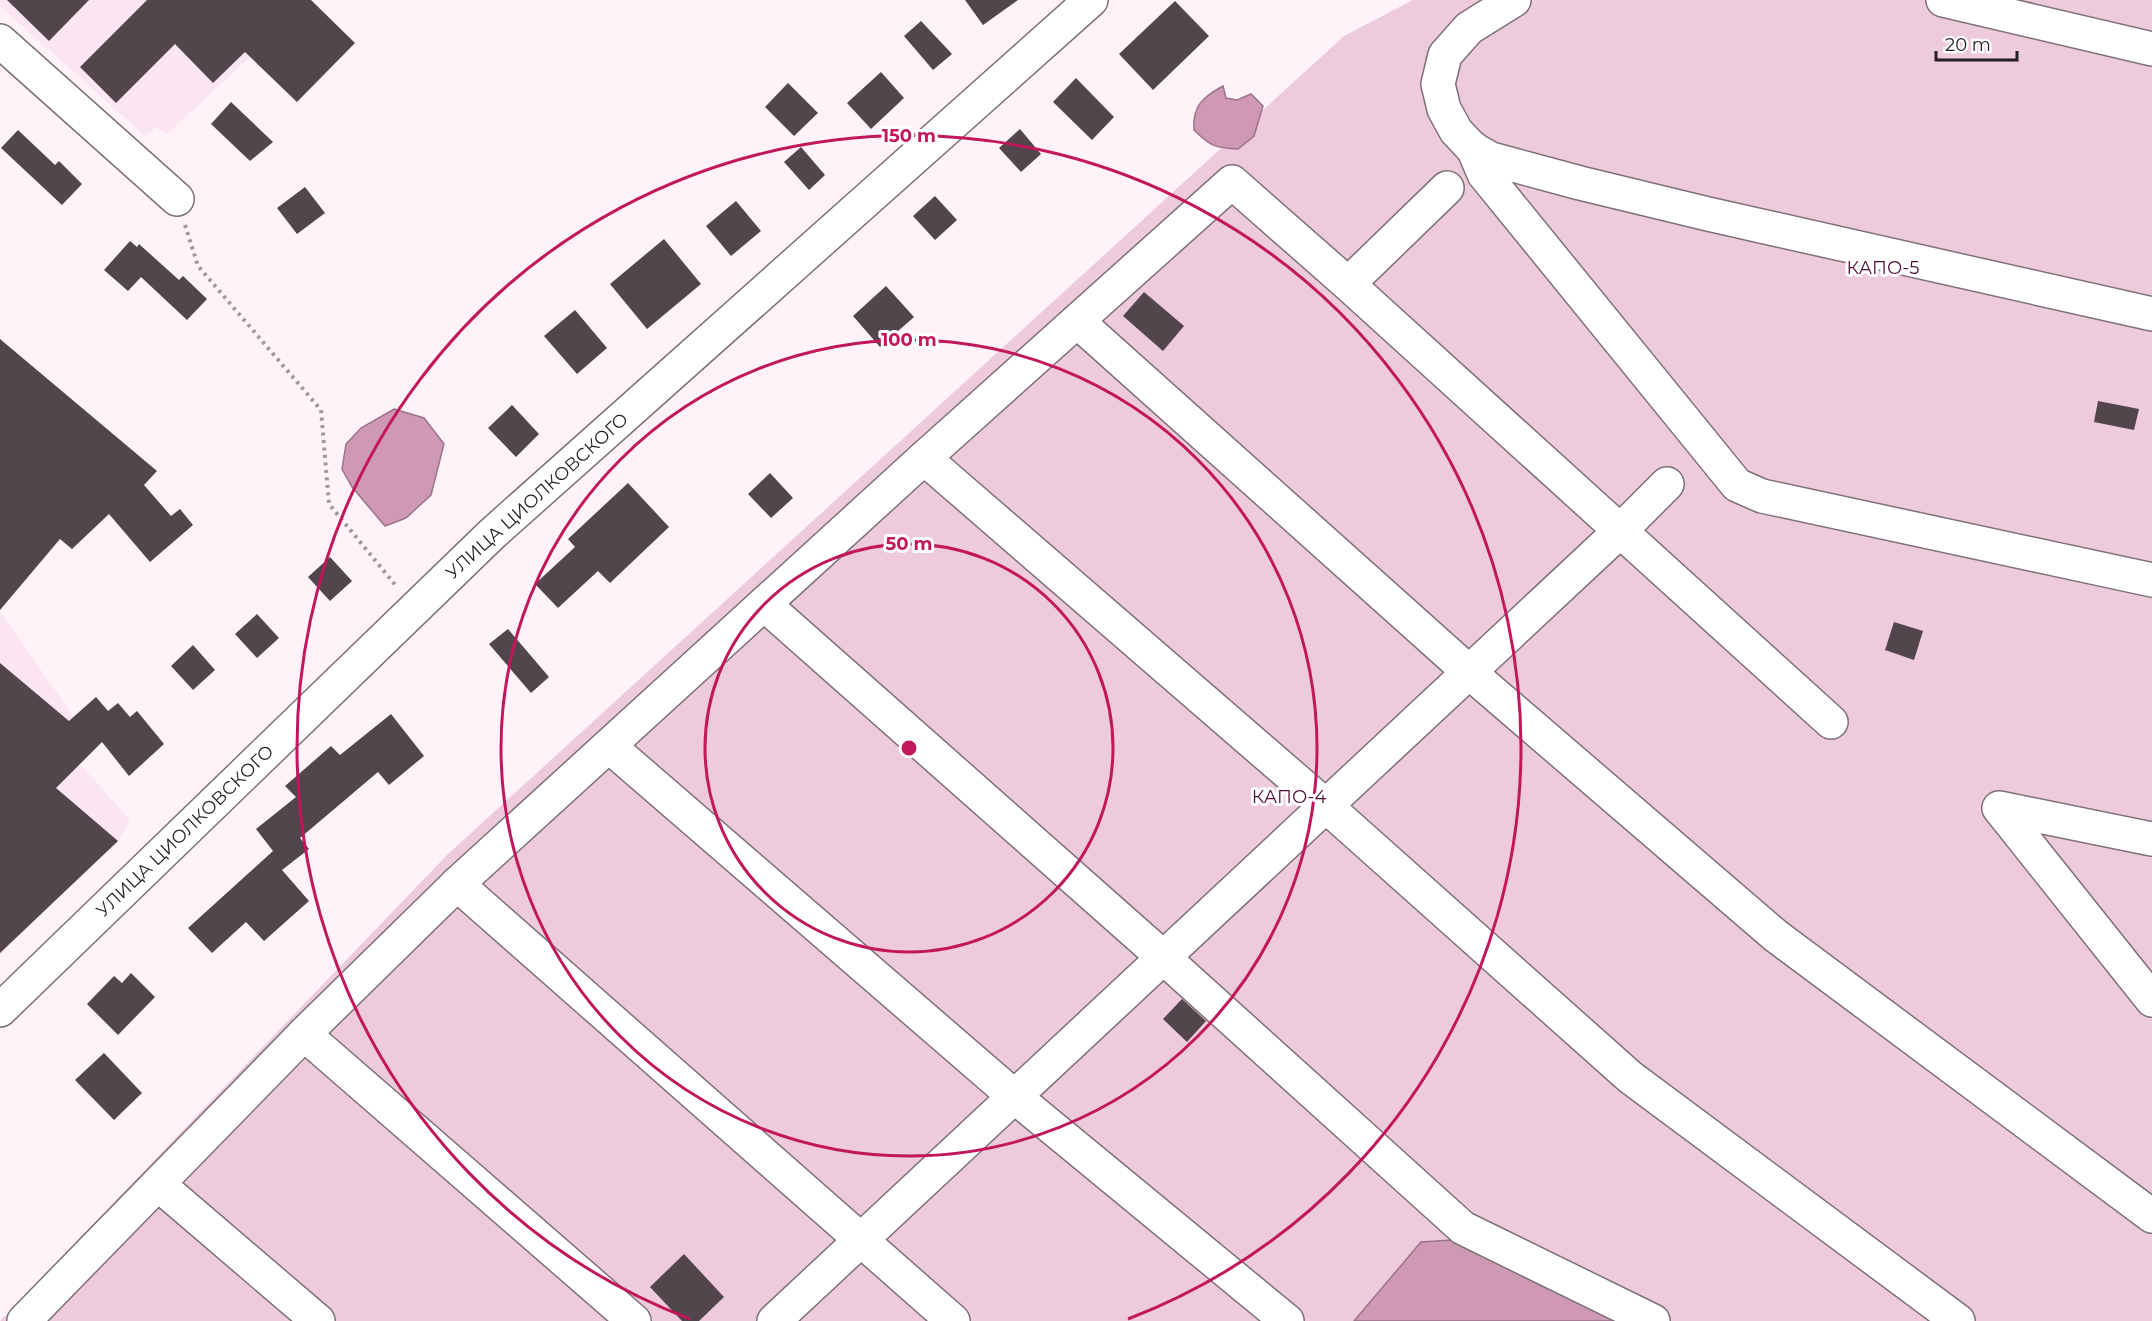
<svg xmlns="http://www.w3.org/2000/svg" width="2152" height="1321" font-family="Montserrat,sans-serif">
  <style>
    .built { fill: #fbe5f0 }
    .green { fill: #edcadc }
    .water { fill: #cf99b5; stroke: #9c7489; stroke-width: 1.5 }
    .building { fill: #52464c }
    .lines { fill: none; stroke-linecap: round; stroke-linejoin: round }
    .minor-casing { stroke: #7e7177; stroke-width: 36 }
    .path { stroke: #a0979b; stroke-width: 4; stroke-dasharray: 3 4.5; stroke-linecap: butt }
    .minor { stroke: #fff; stroke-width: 33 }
    .ring { fill: none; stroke: #c2185b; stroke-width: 3 }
    .labels { text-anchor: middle; stroke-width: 6; stroke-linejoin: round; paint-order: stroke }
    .park-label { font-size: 18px; fill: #501038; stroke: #fff }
    .street-label { font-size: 18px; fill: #241f21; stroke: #fff }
    .centre { fill: #c2185b; stroke: #fff; stroke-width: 3 }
    .ring-label { font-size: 18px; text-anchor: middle; font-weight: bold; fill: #c2185b; stroke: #fff; stroke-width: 6; stroke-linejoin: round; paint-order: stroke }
  </style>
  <rect width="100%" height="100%" fill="#fff3f9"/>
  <g class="built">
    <path d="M 0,0 L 312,0 L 166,135 L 157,127 L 145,136 L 0,6 Z"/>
    <path d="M 0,611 L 72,715 L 89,747 L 98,746 L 80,764 L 130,820 L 118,841 L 18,936 L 0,956 Z"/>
  </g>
  <path class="green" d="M 1413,0 L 2152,0 L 2152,1321 L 0,1321 L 448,854 L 1344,36 Z"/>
  <g class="water">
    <path d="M 1223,86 L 1226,98 L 1237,100 L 1251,94 L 1263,106 L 1254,136 L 1238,149 C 1215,148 1210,146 1194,130 C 1192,106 1203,97 1223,86 Z"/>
    <path d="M 394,409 L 424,418 L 444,444 L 431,495 L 406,518 L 385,526 L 352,487 L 342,469 L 346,444 L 361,428 Z"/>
    <path d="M 1452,1240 L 1621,1321 L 1354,1321 L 1421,1242 Z"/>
  </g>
  <g class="building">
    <path d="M 7,0 L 89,0 L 49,41 Z"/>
    <path d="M 147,0 L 311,0 L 355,43 L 297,102 L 245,52 L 213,83 L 175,44 L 116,103 L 80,67 Z"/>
    <path d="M 965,0 L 1018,0 L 983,25 Z"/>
    <path d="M 1175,1 L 1209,36 L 1153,90 L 1119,54 Z"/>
    <path d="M 921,21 L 952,54 L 933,70 L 904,36 Z"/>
    <path d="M 881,72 L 904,98 L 871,129 L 847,103 Z"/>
    <path d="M 1076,78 L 1114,117 L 1092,140 L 1053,102 Z"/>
    <path d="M 788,83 L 818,113 L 794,136 L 765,107 Z"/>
    <path d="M 231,102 L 273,142 L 250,161 L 211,124 Z"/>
    <path d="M 1020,129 L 1041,154 L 1021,172 L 999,148 Z"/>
    <path d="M 18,130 L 55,165 L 59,161 L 82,184 L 62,205 L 1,148 Z"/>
    <path d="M 801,147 L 825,175 L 809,190 L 784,162 Z"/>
    <path d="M 305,187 L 325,213 L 297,234 L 277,208 Z"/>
    <path d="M 935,196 L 957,220 L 935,240 L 913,216 Z"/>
    <path d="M 736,201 L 761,231 L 731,256 L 706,226 Z"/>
    <path d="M 664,239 L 701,284 L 647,329 L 610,284 Z"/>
    <path d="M 130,241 L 137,247 L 139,244 L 179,280 L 183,276 L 207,299 L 187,320 L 141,277 L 128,291 L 104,270 Z"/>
    <path d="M 886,286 L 914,317 L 880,347 L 853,316 Z"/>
    <path d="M 1144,292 L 1184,326 L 1163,351 L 1123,316 Z"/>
    <path d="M 575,310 L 607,348 L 577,374 L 544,336 Z"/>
    <path d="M 0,339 L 157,471 L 144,485 L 171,516 L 180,509 L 193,525 L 150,562 L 109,514 L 72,549 L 60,539 L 0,610 Z"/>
    <path d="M 2098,401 L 2139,409 L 2134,430 L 2094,422 Z"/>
    <path d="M 512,405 L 539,434 L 516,457 L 488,428 Z"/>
    <path d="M 770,473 L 793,498 L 771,518 L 748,494 Z"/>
    <path d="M 628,483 L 669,527 L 610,583 L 598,571 L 558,608 L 535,584 L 575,547 L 568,539 Z"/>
    <path d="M 330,557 L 352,581 L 330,601 L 308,577 Z"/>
    <path d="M 257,614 L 279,638 L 257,658 L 235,634 Z"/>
    <path d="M 1894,622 L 1923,631 L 1914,660 L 1885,650 Z"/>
    <path d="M 508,629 L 549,677 L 531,693 L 489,644 Z"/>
    <path d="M 193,645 L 215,670 L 193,690 L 171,666 Z"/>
    <path d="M 0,663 L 69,721 L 96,697 L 108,711 L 118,703 L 130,717 L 137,711 L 164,744 L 129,776 L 102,742 L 56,788 L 118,841 L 0,953 Z"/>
    <path d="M 391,714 L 424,756 L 389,785 L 378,772 L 300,838 L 309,849 L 282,870 L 309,901 L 264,941 L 246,922 L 212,953 L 188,928 L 273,851 L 256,829 L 296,797 L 285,786 L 331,746 L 340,755 Z"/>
    <path d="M 131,973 L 155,997 L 118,1035 L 87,1004 L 114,976 L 122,983 Z"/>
    <path d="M 1182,999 L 1206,1021 L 1187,1042 L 1163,1019 Z"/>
    <path d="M 104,1053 L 142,1093 L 114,1120 L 75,1080 Z"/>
    <path d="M 684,1254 L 724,1297 L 699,1321 L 682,1321 L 650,1287 Z"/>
  </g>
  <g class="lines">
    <g class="minor-casing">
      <g id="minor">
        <path d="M 1514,0 L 1469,28 L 1445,55 L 1438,84 L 1444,109 L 1456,131 L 1473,149 L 1491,159 L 1580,183 L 1708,214 L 2152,314"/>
        <path d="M 1943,0 L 2152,49"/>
        <path d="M 0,41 L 177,199"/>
        <path d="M 1473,148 L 1484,174 L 1737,485 L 1762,496 L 2152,580"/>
        <path d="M 1348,284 L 1447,188"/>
        <path d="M 1077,321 L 1469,672 L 1776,936 L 2152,1216"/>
        <path d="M 924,458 L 1326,806 L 1630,1077 L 1958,1321"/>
        <path d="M 764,604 L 1164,958 L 1463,1228 L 1653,1321"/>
        <path d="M 609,746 L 1015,1097 L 1287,1321"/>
        <path d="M 2152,839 L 1999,808 L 2152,1000"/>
        <path d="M 457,884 L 953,1321"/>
        <path d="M 0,1010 L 492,534 L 1091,0"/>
        <path d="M 304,1034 L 634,1321"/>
        <path d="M 158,1184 L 318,1321"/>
        <path d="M 24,1321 L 307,1031 L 457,884 L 924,458 L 1232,182 L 1348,284 L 1831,722"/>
        <path d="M 774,1321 L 1619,532 L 1667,484"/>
      </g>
    </g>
    <path class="path" d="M 185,225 L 198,266 L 321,410 L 329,504 L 397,587"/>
    <use href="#minor" class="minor"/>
  </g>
  <g class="ring">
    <circle cx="909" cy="748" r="204"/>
    <circle cx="909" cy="748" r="408"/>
    <path d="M690 1319A612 612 0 1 1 1128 1319"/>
  </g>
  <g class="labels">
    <g class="park-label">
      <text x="1883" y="274">КАПО-5</text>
      <text x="1289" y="803">КАПО-4</text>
    </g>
    <g class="street-label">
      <text transform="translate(537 496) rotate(-42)" y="6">УЛИЦА ЦИОЛКОВСКОГО</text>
      <text transform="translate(185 831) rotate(-44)" y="6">УЛИЦА ЦИОЛКОВСКОГО</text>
    </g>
  </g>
  <circle cx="909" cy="748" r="9" class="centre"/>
  <g class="ring-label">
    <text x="909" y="142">150 m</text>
    <text x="909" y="346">100 m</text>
    <text x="909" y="550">50 m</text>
  </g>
  <path d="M1936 51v9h81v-9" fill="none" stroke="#241f21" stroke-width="3"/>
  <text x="1945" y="51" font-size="18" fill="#241f21" stroke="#ffffff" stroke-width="4.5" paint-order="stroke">20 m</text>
</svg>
